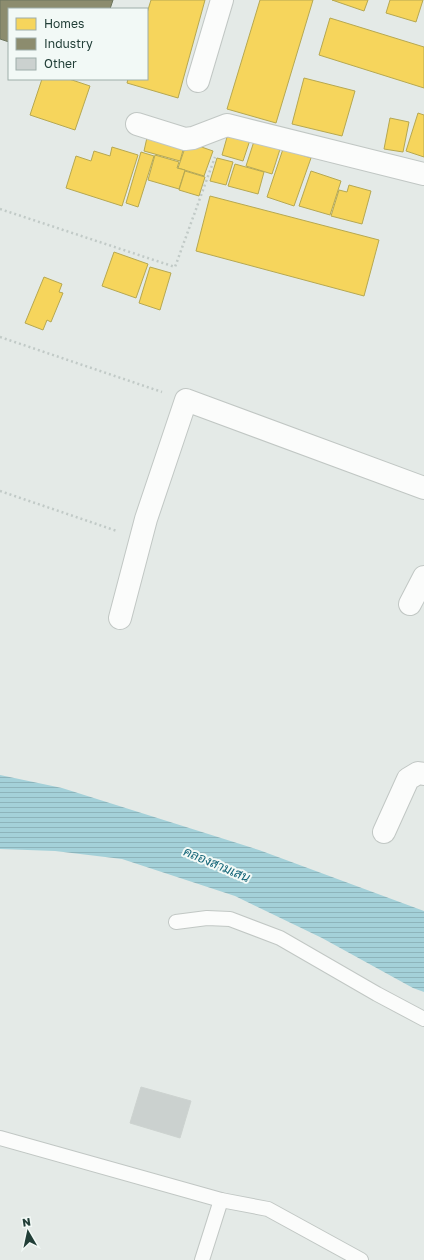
<svg xmlns="http://www.w3.org/2000/svg" width="424" height="1260" font-family="'Golos Text',Sarabun,sans-serif">
  <style>
    .water { fill: url(#water-rules) }
    .homes { fill: #f6d55c; stroke: #b6a851 }
    .industry { fill: #8c8c6e; stroke: #6c755e }
    .building { fill: #cbd1cf; stroke: #cdd3d0 }
    .lines { fill: none; stroke-linecap: round; stroke-linejoin: round }
    .lane-casing { stroke: #c1c7c4; stroke-width: 16 }
    .street-casing { stroke: #c1c7c4; stroke-width: 24 }
    .path { stroke: #c1cac7; stroke-width: 2.5; stroke-dasharray: 2 3; stroke-linecap: butt }
    .lane { stroke: #fbfcfb; stroke-width: 14 }
    .street { stroke: #fbfcfb; stroke-width: 22 }
    .labels { text-anchor: middle; stroke-width: 4; stroke-linejoin: round; paint-order: stroke }
    .water-label { font-size: 13px; font-style: italic; fill: #1a697b; stroke: #f2f9f6 }
  </style>
  <defs>
    <pattern id="water-rules" width="6" height="5" patternUnits="userSpaceOnUse"><rect width="6" height="5" fill="#a4d1d9"/><path d="M0 2.5h6" fill="none" stroke="#8db4bb"/></pattern>
  </defs>
  <rect width="100%" height="100%" fill="#e4eae7"/>
  <path class="water" d="M 0,775 L 62,788 L 259,850 L 424,911 L 424,992 L 413,988 L 322,938 L 235,896 L 122,859 L 55,851 L 0,849 Z"/>
  <g class="homes">
    <path d="M 151,0 L 205,0 L 178,98 L 127,83 L 128,79 L 147,79 L 147,13 Z"/>
    <path d="M 260,0 L 313,0 L 276,123 L 227,109 Z"/>
    <path d="M 332,0 L 368,0 L 364,11 Z"/>
    <path d="M 390,0 L 423,0 L 416,22 L 386,13 Z"/>
    <path d="M 330,18 L 424,47 L 424,88 L 319,55 Z"/>
    <path d="M 304,78 L 355,91 L 342,136 L 292,124 Z"/>
    <path d="M 42,79 L 69,79 L 90,86 L 75,130 L 30,115 Z"/>
    <path d="M 418,113 L 424,115 L 424,157 L 406,151 Z"/>
    <path d="M 390,118 L 409,122 L 403,152 L 384,149 Z"/>
    <path d="M 229,130 L 252,134 L 243,161 L 222,155 Z"/>
    <path d="M 148,133 L 185,143 L 180,161 L 144,151 Z"/>
    <path d="M 256,135 L 282,143 L 272,174 L 246,166 Z"/>
    <path d="M 187,142 L 213,151 L 204,176 L 178,168 Z"/>
    <path d="M 112,147 L 138,155 L 122,206 L 66,188 L 76,156 L 91,161 L 94,151 L 110,156 Z"/>
    <path d="M 283,149 L 311,158 L 294,206 L 267,197 Z"/>
    <path d="M 141,152 L 154,156 L 138,207 L 126,203 Z"/>
    <path d="M 155,155 L 179,162 L 177,168 L 185,170 L 179,189 L 148,180 Z"/>
    <path d="M 217,158 L 233,162 L 226,185 L 210,181 Z"/>
    <path d="M 235,164 L 264,172 L 258,194 L 228,186 Z"/>
    <path d="M 185,171 L 205,177 L 199,196 L 179,190 Z"/>
    <path d="M 311,171 L 341,181 L 330,215 L 299,206 Z"/>
    <path d="M 349,185 L 371,191 L 362,224 L 331,216 L 339,190 L 347,192 Z"/>
    <path d="M 210,196 L 379,240 L 364,296 L 196,251 Z"/>
    <path d="M 114,252 L 148,264 L 136,298 L 102,286 Z"/>
    <path d="M 150,267 L 171,273 L 160,310 L 139,303 Z"/>
    <path d="M 44,277 L 62,284 L 59,292 L 63,293 L 51,322 L 47,320 L 43,330 L 25,323 Z"/>
  </g>
  <path class="industry" d="M 0,0 L 113,0 L 110,9 L 9,9 L 9,42 L 0,39 Z"/>
  <path class="building" d="M 141,1087 L 191,1101 L 180,1138 L 130,1123 Z"/>
  <g class="lines">
    <g class="lane-casing">
      <g id="lane">
        <path d="M 176,922 L 207,918 L 230,919 L 280,938 L 377,994 L 424,1019"/>
        <path d="M 0,1138 L 221,1200"/>
        <path d="M 202,1260 L 221,1200 L 268,1209 L 361,1260"/>
      </g>
    </g>
    <g class="street-casing">
      <g id="street">
        <path d="M 198,81 L 222,0"/>
        <path d="M 137,124 L 185,139 L 193,138 L 227,125 L 424,174"/>
        <path d="M 410,604 L 424,577"/>
        <path d="M 120,618 L 146,519 L 186,400 L 424,488"/>
        <path d="M 384,832 L 408,779 L 418,773 L 424,774"/>
      </g>
    </g>
    <g class="path">
      <path d="M 0,209 L 175,267 L 215,157"/>
      <path d="M 0,337 L 162,392"/>
      <path d="M 0,491 L 117,531"/>
    </g>
    <use href="#lane" class="lane"/>
    <use href="#street" class="street"/>
  </g>
  <g class="labels">
    <g class="water-label">
      <text transform="translate(217 864) rotate(23)" y="5">คลองสามเสน</text>
    </g>
  </g>
  <rect x="8" y="8" width="140" height="72" fill="#f2f9f6" stroke="#9eaeaa"/>
  <rect x="16" y="18" width="20" height="12" fill="#f6d55c" stroke="#9eaeaa"/>
  <text x="44" y="28" font-size="12" fill="#213e37">Homes</text>
  <rect x="16" y="38" width="20" height="12" fill="#8c8c6e" stroke="#9eaeaa"/>
  <text x="44" y="48" font-size="12" fill="#213e37">Industry</text>
  <rect x="16" y="58" width="20" height="12" fill="#cbd1cf" stroke="#9eaeaa"/>
  <text x="44" y="68" font-size="12" fill="#213e37">Other</text>
  <g transform="translate(28 1232) rotate(351)" stroke="#f2f9f6" stroke-width="3" paint-order="stroke">
  <path d="M0-3L7 15L0 10L-7 15Z" fill="#213e37"/>
  <text y="-6" font-size="11" font-weight="bold" text-anchor="middle" fill="#213e37">N</text>
  </g>
</svg>
